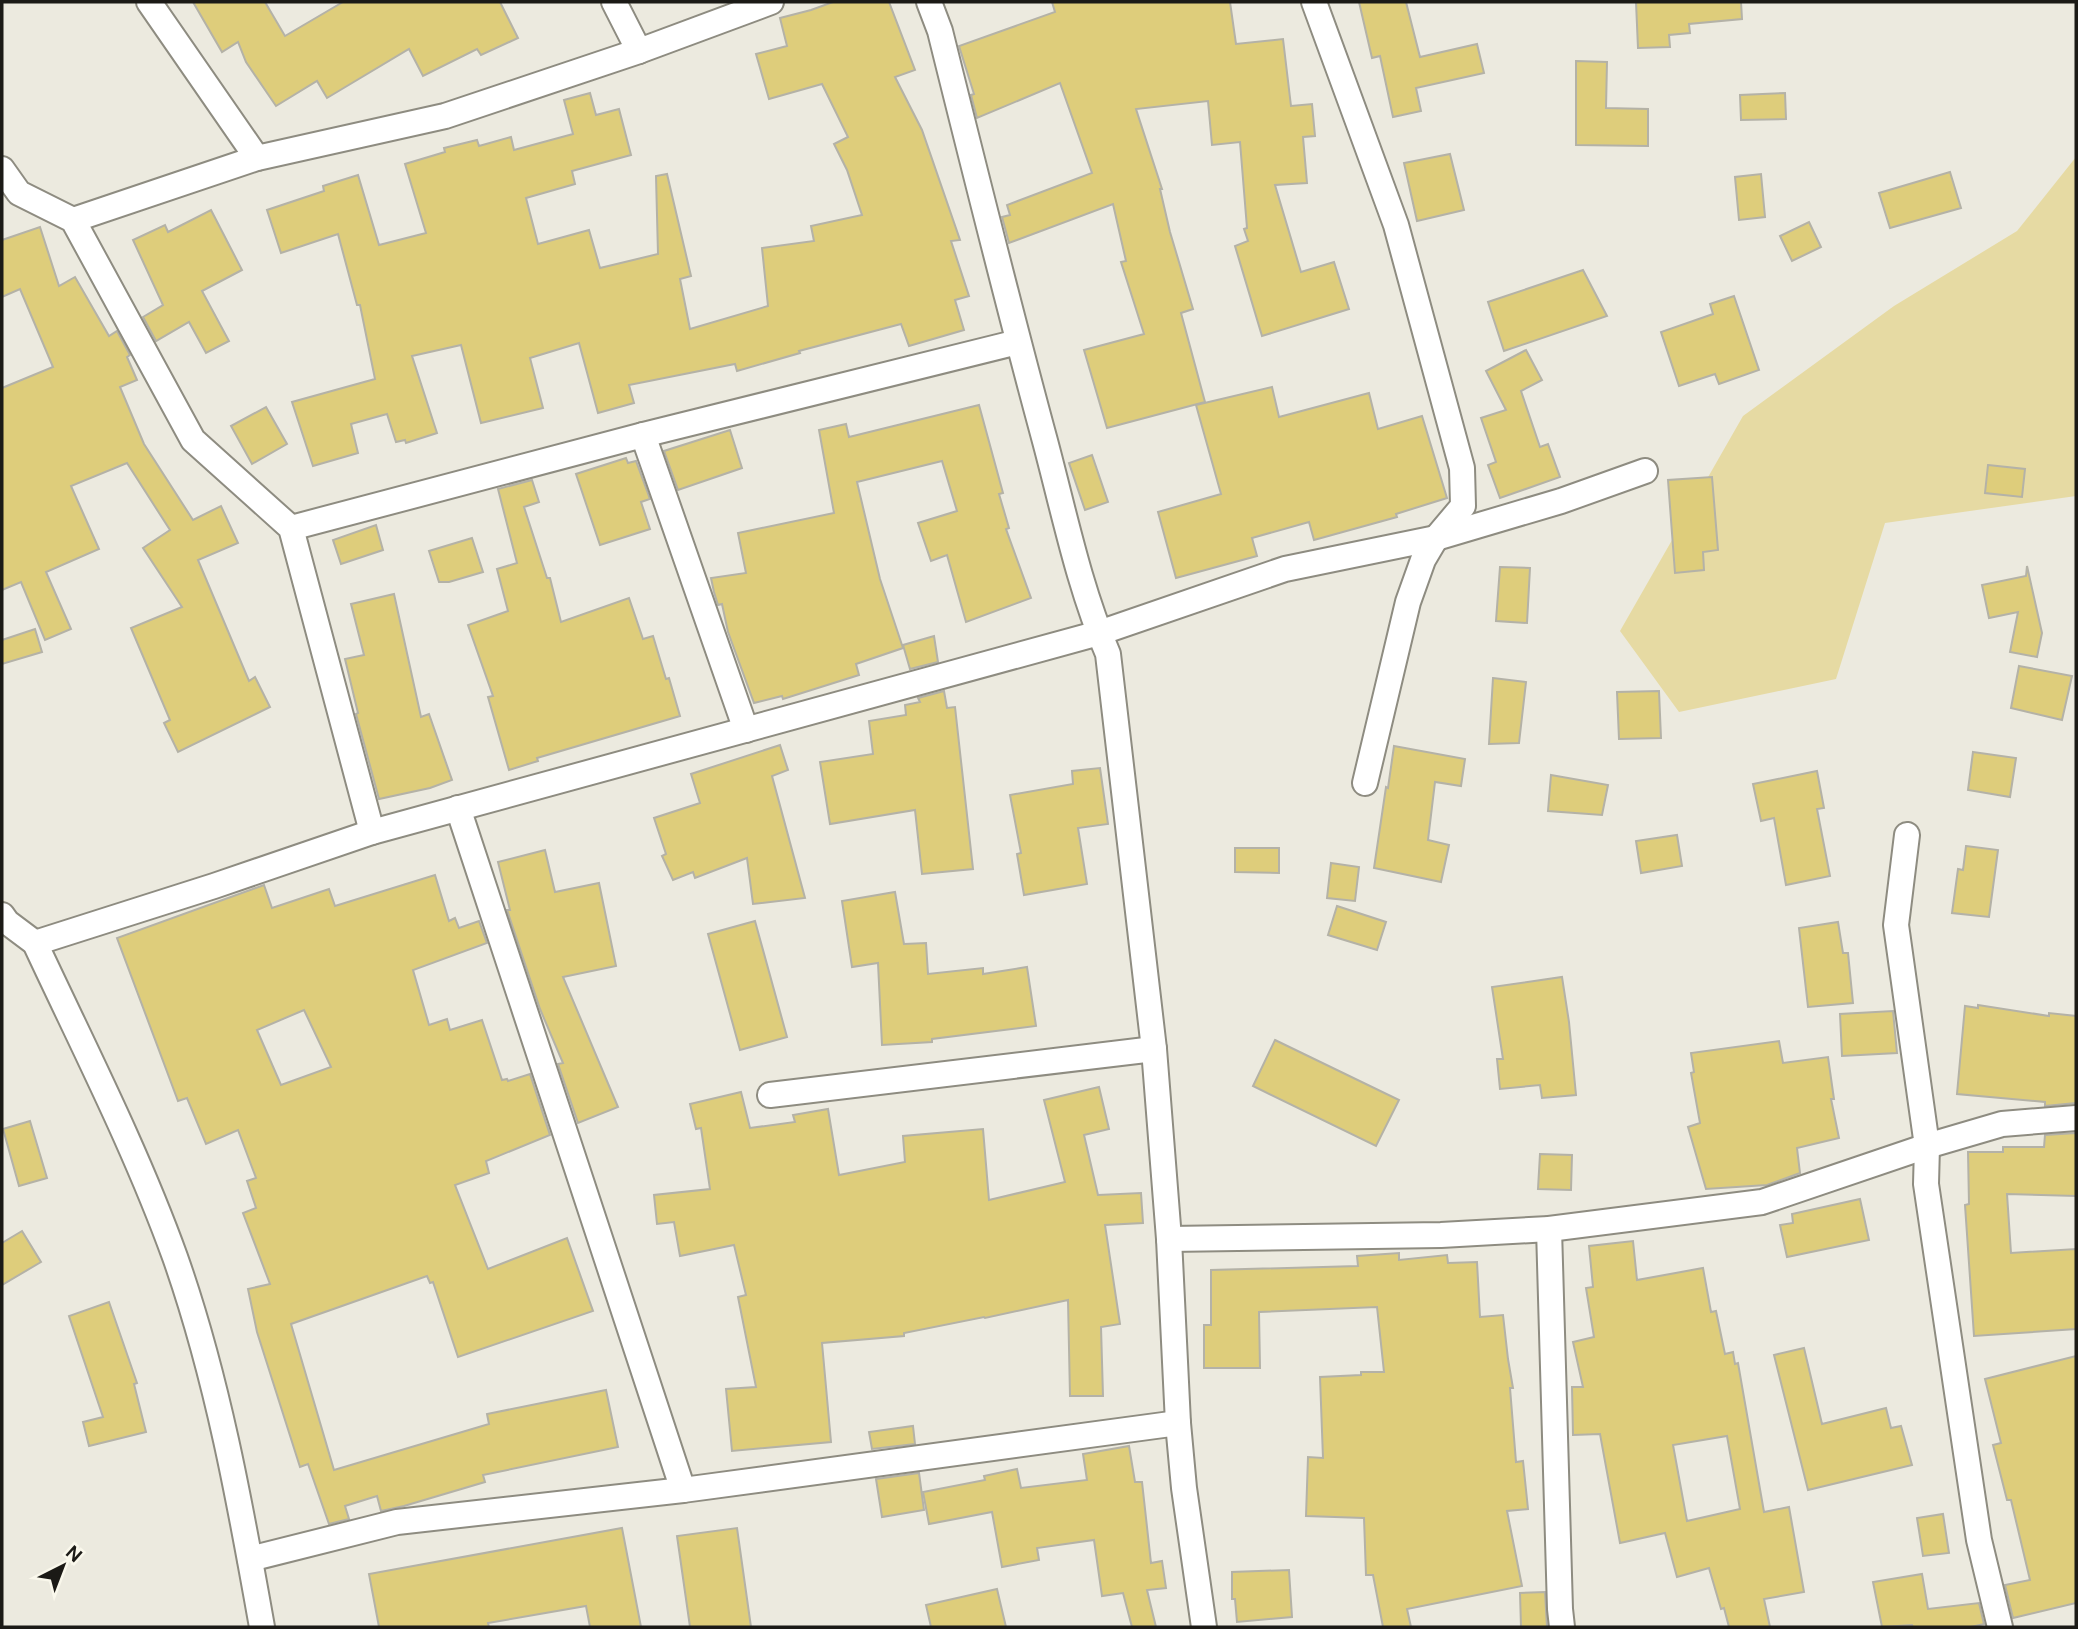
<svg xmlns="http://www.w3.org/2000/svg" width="2078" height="1629" font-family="'DM Sans',sans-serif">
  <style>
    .green { fill: #e6daa3 }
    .building { fill: #decd7b; stroke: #b4b2a7; stroke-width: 2; fill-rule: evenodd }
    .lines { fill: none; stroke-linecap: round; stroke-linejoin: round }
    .street-casing { stroke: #8e8c81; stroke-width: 28 }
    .street { stroke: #fff; stroke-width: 24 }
  </style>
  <rect width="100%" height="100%" fill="#eceadf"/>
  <path class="green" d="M 2076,157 L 2076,496 L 1885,523 L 1836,679 L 1679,712 L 1620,631 L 1743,416 L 1894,306 L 2017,231 Z"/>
  <g class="building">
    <path d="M 193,2 L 265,2 L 285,36 L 343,2 L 500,2 L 518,38 L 481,55 L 477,49 L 423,76 L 409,49 L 327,98 L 317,81 L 276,106 L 246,62 L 238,42 L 222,52 Z"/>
    <path d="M 833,2 L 889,2 L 915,70 L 895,77 L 922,130 L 960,240 L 951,241 L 969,296 L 955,300 L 964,330 L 909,346 L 901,324 L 799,351 L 800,353 L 737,371 L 735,364 L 629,385 L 634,403 L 598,413 L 579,343 L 530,358 L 543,408 L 481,423 L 461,345 L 412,356 L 437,433 L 406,443 L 405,440 L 396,442 L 387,414 L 351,424 L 358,453 L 313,466 L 292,402 L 375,379 L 360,305 L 357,305 L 338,234 L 281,253 L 267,210 L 324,191 L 323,186 L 358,175 L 379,245 L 426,233 L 405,164 L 445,152 L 444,148 L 477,140 L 479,146 L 511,137 L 514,150 L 573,134 L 564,100 L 590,93 L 596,115 L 619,109 L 631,155 L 572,171 L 575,184 L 526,198 L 538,244 L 589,230 L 600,268 L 658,254 L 656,176 L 667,174 L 691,276 L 680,279 L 690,329 L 768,306 L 762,248 L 814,241 L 811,226 L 862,215 L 847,170 L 834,144 L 848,137 L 822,84 L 769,99 L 756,54 L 787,46 L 780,18 L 811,10 Z"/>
    <path d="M 1052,2 L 1230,2 L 1236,44 L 1283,39 L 1291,106 L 1312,104 L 1315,136 L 1303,137 L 1307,183 L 1275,185 L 1301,272 L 1334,262 L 1349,309 L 1262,336 L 1235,246 L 1248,241 L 1244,229 L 1247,228 L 1240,142 L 1212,145 L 1208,101 L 1136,109 L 1162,189 L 1160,189 L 1170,232 L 1193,309 L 1181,313 L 1205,402 L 1107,428 L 1084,350 L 1144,334 L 1121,262 L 1126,261 L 1113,204 L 1009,243 L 1002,217 L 1010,215 L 1007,205 L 1092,173 L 1060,83 L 977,118 L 971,95 L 974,94 L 959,46 L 1055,12 Z"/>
    <path d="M 1359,2 L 1406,2 L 1420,57 L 1477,44 L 1484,73 L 1416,88 L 1421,111 L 1393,117 L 1380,56 L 1372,58 Z"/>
    <path d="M 1636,2 L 1741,2 L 1742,19 L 1689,24 L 1690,33 L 1669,35 L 1670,47 L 1638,48 Z"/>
    <path d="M 1576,61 L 1607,62 L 1606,108 L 1648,109 L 1648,146 L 1576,145 Z"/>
    <path d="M 1785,93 L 1786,119 L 1741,120 L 1740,95 Z"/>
    <path d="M 1450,154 L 1464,210 L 1417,221 L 1404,163 Z"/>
    <path d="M 1950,172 L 1961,208 L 1890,228 L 1879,193 Z"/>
    <path d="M 1761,174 L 1765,217 L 1739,220 L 1735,177 Z"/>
    <path d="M 211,210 L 242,270 L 202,291 L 229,341 L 206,353 L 189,322 L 156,341 L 143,317 L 163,305 L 133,240 L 165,225 L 168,232 Z"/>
    <path d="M 1809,222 L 1821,247 L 1792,261 L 1780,236 Z"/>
    <path d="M 40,227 L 59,286 L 75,277 L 109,336 L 117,331 L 130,355 L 127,357 L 137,380 L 120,387 L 144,444 L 193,520 L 221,506 L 238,543 L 198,560 L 249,681 L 255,677 L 270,707 L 178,752 L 164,723 L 170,720 L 131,628 L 182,607 L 143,548 L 170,530 L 127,463 L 71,486 L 99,549 L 46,572 L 71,629 L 45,640 L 21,582 L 2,590 L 2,388 L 53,367 L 20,289 L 2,297 L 2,240 Z"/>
    <path d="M 1583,270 L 1607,316 L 1504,351 L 1488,302 Z"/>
    <path d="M 1734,296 L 1759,370 L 1719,384 L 1715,374 L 1679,386 L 1661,332 L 1713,314 L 1710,304 Z"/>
    <path d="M 1526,350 L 1542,380 L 1521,391 L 1540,447 L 1548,444 L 1560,477 L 1500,498 L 1488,465 L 1496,462 L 1481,418 L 1506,410 L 1486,371 Z"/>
    <path d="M 1272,387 L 1279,417 L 1369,393 L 1378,429 L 1422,416 L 1447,498 L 1396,514 L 1397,517 L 1314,540 L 1309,522 L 1252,538 L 1257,556 L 1176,578 L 1158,512 L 1221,494 L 1196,405 Z"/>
    <path d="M 979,405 L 1003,493 L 999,494 L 1009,528 L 1006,529 L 1031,598 L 966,622 L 947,555 L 931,561 L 918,523 L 957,511 L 942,461 L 857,482 L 880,579 L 903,648 L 856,664 L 859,675 L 783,699 L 782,696 L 754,703 L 728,632 L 722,604 L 718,605 L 714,592 L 711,578 L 746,573 L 738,533 L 834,513 L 819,430 L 846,424 L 849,437 Z"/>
    <path d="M 266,407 L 287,444 L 252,464 L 231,426 Z"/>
    <path d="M 730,430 L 742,468 L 678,490 L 664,451 Z"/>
    <path d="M 1092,455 L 1108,502 L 1085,510 L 1069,463 Z"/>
    <path d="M 626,458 L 628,463 L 636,461 L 650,499 L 641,502 L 650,529 L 600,545 L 576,474 Z"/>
    <path d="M 1988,465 L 2025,469 L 2022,497 L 1985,493 Z"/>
    <path d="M 1712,477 L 1718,550 L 1703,552 L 1704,570 L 1675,573 L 1668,480 Z"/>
    <path d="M 532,480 L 539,502 L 524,507 L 547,578 L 550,578 L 561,622 L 629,598 L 643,639 L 653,636 L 666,679 L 669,678 L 680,716 L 537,758 L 538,761 L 509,770 L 488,697 L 493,696 L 468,625 L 508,611 L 497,569 L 517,563 L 498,489 Z"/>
    <path d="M 376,525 L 383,550 L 341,564 L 333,540 Z"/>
    <path d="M 472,538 L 483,572 L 449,582 L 439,582 L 429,551 Z"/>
    <path d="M 2027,566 L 2042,633 L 2037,657 L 2010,652 L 2018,612 L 1989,618 L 1982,585 L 2026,576 Z"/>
    <path d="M 1500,567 L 1530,568 L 1527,623 L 1496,621 Z"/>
    <path d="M 394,594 L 421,717 L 429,714 L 452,780 L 430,788 L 379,799 L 356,714 L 358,713 L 345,659 L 364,655 L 351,604 Z"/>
    <path d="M 35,629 L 42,652 L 2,664 L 2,640 Z"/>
    <path d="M 934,636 L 938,662 L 910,669 L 903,645 Z"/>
    <path d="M 2019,666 L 2072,676 L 2062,720 L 2011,708 Z"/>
    <path d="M 1493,678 L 1526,682 L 1519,743 L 1489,744 Z"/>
    <path d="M 944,691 L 947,708 L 955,707 L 973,869 L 922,874 L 915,810 L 830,824 L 820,762 L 873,754 L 869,721 L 906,715 L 905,705 L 920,702 L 918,698 Z"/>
    <path d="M 1659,691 L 1661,738 L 1619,739 L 1617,692 Z"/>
    <path d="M 780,745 L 788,770 L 772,776 L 805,898 L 753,904 L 747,858 L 695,878 L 693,872 L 673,880 L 662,856 L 666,854 L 654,818 L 700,803 L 691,774 Z"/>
    <path d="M 1394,746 L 1465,759 L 1461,786 L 1435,782 L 1428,840 L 1449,845 L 1441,882 L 1374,868 L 1386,787 L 1388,788 Z"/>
    <path d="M 1973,752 L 2016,758 L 2010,797 L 1968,790 Z"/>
    <path d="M 1100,768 L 1108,824 L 1078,828 L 1087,884 L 1024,895 L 1017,854 L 1021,853 L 1010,795 L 1073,784 L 1072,771 Z"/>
    <path d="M 1817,771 L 1824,808 L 1817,809 L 1830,876 L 1786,885 L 1774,818 L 1761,821 L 1753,784 Z"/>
    <path d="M 1551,775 L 1608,785 L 1602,815 L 1548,811 Z"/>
    <path d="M 1677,835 L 1682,866 L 1641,873 L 1636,841 Z"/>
    <path d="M 1966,846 L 1998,850 L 1989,917 L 1952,913 L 1958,869 L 1963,870 Z"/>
    <path d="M 1235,848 L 1279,848 L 1279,873 L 1235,872 Z"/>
    <path d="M 545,850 L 555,892 L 599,883 L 616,966 L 563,977 L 618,1107 L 578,1123 L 558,1064 L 563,1063 L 540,1009 L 507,910 L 510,910 L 498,862 Z"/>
    <path d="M 1331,863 L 1359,867 L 1355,901 L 1327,898 Z"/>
    <path d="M 435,875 L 449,921 L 455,918 L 459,928 L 479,921 L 487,943 L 413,970 L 429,1025 L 447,1019 L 450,1030 L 482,1020 L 502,1080 L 507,1079 L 508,1081 L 530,1074 L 550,1135 L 486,1161 L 489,1173 L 455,1185 L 488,1269 L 567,1238 L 593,1311 L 458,1357 L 433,1282 L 430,1283 L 427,1276 L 291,1324 L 334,1470 L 489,1424 L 487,1414 L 606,1390 L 618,1447 L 483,1475 L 485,1482 L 404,1506 L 381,1511 L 377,1496 L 345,1506 L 349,1519 L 329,1524 L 308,1464 L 300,1467 L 257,1332 L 248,1289 L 270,1284 L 243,1213 L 256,1208 L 247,1181 L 256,1178 L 238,1130 L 206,1144 L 187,1098 L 178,1101 L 117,938 L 264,885 L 272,908 L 329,889 L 335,906 ZM 304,1010 L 331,1067 L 281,1085 L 257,1030 Z"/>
    <path d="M 895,892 L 904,944 L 926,943 L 928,974 L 983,968 L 983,974 L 1027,967 L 1036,1026 L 932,1039 L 932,1042 L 882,1045 L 878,963 L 852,967 L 842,901 Z"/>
    <path d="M 1337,906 L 1386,922 L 1377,950 L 1328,935 Z"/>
    <path d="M 755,921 L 787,1037 L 740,1050 L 708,934 Z"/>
    <path d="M 1838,922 L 1843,953 L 1848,953 L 1853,1003 L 1808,1007 L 1799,928 Z"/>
    <path d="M 1562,977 L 1569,1022 L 1576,1095 L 1542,1098 L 1540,1085 L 1500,1089 L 1497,1059 L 1503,1059 L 1492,987 Z"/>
    <path d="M 1978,1005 L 2049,1016 L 2049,1013 L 2076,1016 L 2076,1103 L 2045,1106 L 2045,1102 L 1957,1094 L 1965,1006 L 1978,1008 Z"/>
    <path d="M 1893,1011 L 1897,1053 L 1842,1056 L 1840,1014 Z"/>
    <path d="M 1275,1040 L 1399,1100 L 1376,1146 L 1253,1086 Z"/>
    <path d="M 1779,1041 L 1783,1063 L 1828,1057 L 1834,1099 L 1831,1099 L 1839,1138 L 1797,1148 L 1800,1173 L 1767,1185 L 1706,1189 L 1688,1127 L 1700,1123 L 1691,1073 L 1694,1072 L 1691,1053 Z"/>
    <path d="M 1099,1087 L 1109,1129 L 1084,1135 L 1098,1195 L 1141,1193 L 1143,1223 L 1105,1225 L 1120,1324 L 1101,1327 L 1103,1396 L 1070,1396 L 1068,1300 L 985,1318 L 984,1317 L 904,1333 L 904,1336 L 822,1343 L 831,1442 L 732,1451 L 726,1389 L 756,1387 L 738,1297 L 746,1295 L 734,1245 L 680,1256 L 674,1222 L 657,1224 L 654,1195 L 710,1189 L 701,1128 L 696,1129 L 690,1104 L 741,1092 L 750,1128 L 795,1122 L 793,1115 L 828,1109 L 839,1175 L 905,1162 L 903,1136 L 983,1129 L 989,1200 L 1065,1182 L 1044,1100 Z"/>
    <path d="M 30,1121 L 47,1178 L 19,1186 L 3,1129 Z"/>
    <path d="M 2076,1133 L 2076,1196 L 2007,1194 L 2011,1253 L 2076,1249 L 2076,1329 L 1974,1336 L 1965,1205 L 1969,1204 L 1968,1152 L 2003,1152 L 2003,1147 L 2044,1147 L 2045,1135 Z"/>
    <path d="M 1540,1154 L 1572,1155 L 1571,1190 L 1538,1189 Z"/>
    <path d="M 1860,1199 L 1869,1240 L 1787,1257 L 1780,1225 L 1793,1223 L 1792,1214 Z"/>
    <path d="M 22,1231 L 41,1262 L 2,1285 L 2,1243 Z"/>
    <path d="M 1633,1241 L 1637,1280 L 1703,1268 L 1711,1312 L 1716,1311 L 1725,1354 L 1733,1352 L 1735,1364 L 1738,1363 L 1764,1512 L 1789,1507 L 1804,1592 L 1764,1599 L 1770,1627 L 1729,1627 L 1724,1608 L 1721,1609 L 1709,1568 L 1677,1577 L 1665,1533 L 1620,1543 L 1600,1434 L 1573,1435 L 1572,1387 L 1583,1387 L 1573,1342 L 1594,1337 L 1586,1288 L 1593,1287 L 1589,1246 ZM 1727,1436 L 1740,1509 L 1687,1521 L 1673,1445 Z"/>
    <path d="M 1399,1253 L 1399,1260 L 1447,1255 L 1448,1263 L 1477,1262 L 1480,1317 L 1503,1315 L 1508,1359 L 1513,1388 L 1510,1388 L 1516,1462 L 1523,1461 L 1528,1509 L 1507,1511 L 1522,1586 L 1407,1609 L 1411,1627 L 1383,1627 L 1373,1575 L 1366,1575 L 1364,1518 L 1306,1516 L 1308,1457 L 1323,1458 L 1320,1377 L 1361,1375 L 1361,1372 L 1384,1372 L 1377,1307 L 1259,1312 L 1260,1368 L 1204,1368 L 1204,1325 L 1211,1325 L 1211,1270 L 1358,1266 L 1357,1256 Z"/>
    <path d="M 109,1302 L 137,1383 L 134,1384 L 146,1432 L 89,1446 L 83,1422 L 103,1417 L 69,1316 Z"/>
    <path d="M 1804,1348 L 1822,1424 L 1886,1408 L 1891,1428 L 1901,1426 L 1912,1465 L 1808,1490 L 1774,1355 Z"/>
    <path d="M 2076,1356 L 2076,1603 L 2013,1618 L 2005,1585 L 2030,1580 L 2011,1500 L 2007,1500 L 1993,1445 L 2001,1443 L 1985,1379 Z"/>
    <path d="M 913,1426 L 915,1444 L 872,1449 L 869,1432 Z"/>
    <path d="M 1129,1446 L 1135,1482 L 1142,1482 L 1151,1563 L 1162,1561 L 1166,1588 L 1147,1590 L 1156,1627 L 1132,1627 L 1123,1593 L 1102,1596 L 1094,1540 L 1037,1548 L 1039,1560 L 1002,1567 L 992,1512 L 929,1524 L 923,1492 L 985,1480 L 984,1476 L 1017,1469 L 1021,1488 L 1087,1480 L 1083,1454 Z"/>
    <path d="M 919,1473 L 924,1510 L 882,1517 L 876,1479 Z"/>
    <path d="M 1943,1514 L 1949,1553 L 1923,1556 L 1917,1518 Z"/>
    <path d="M 622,1528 L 641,1627 L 590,1627 L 586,1606 L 488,1623 L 489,1627 L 379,1627 L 369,1574 Z"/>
    <path d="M 737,1528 L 751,1627 L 690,1627 L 677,1536 Z"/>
    <path d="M 1289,1570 L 1292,1617 L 1237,1622 L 1235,1599 L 1232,1599 L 1232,1572 Z"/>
    <path d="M 1922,1574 L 1928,1609 L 1979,1603 L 1984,1624 L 1971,1627 L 1913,1627 L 1912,1625 L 1882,1627 L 1873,1582 Z"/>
    <path d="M 997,1589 L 1006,1627 L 931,1627 L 926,1605 Z"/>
    <path d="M 1545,1592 L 1547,1627 L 1521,1627 L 1520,1593 Z"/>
  </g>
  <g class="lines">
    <g class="street-casing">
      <g id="street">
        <path d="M 149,2 L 257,158"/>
        <path d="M 614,2 L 639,51"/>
        <path d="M 929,2 L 940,31 C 974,168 1008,305 1045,441 C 1064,512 1079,587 1108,654 L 1154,1049 L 1169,1239 L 1178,1423 L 1184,1488 L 1204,1627"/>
        <path d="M 1314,2 L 1396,225 L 1462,468 L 1463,506 L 1436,538 L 1423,560 L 1408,602 L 1365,783"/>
        <path d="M 2,169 L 19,193 L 73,220 L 193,440 L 291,528 L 372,832"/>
        <path d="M 73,220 L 257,158 L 445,116 L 639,51 L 771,2"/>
        <path d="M 643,435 L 746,730"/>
        <path d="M 291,528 L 643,435 L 1018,342"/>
        <path d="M 458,808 L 683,1490"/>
        <path d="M 1907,835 L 1896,925 L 1927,1146 L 1926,1184 L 1979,1540 L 2000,1627"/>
        <path d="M 2,915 L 7,922 L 35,943 C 83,1046 136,1149 175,1257 C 217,1376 240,1503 262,1627"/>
        <path d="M 35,943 L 214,886 L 372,832 L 1099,633 L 1285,569 L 1436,538 L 1561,501 L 1645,471"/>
        <path d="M 770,1095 L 1154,1049"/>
        <path d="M 1549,1229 L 1560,1609 L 1562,1627"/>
        <path d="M 1169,1239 L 1441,1235 L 1549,1229 L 1762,1202 L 1927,1146 L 2002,1124 L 2076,1118"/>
        <path d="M 250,1559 L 397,1522 L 683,1490 L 1178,1423"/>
      </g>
    </g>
    <use href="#street" class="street"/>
  </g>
  <rect width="2078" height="1629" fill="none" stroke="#1b1a16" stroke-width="7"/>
  <g transform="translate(63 1566) rotate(42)" stroke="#faf8ec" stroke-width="5" paint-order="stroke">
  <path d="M0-5L12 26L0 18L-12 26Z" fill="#1b1a16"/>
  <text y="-10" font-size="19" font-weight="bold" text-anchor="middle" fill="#1b1a16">N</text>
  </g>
</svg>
